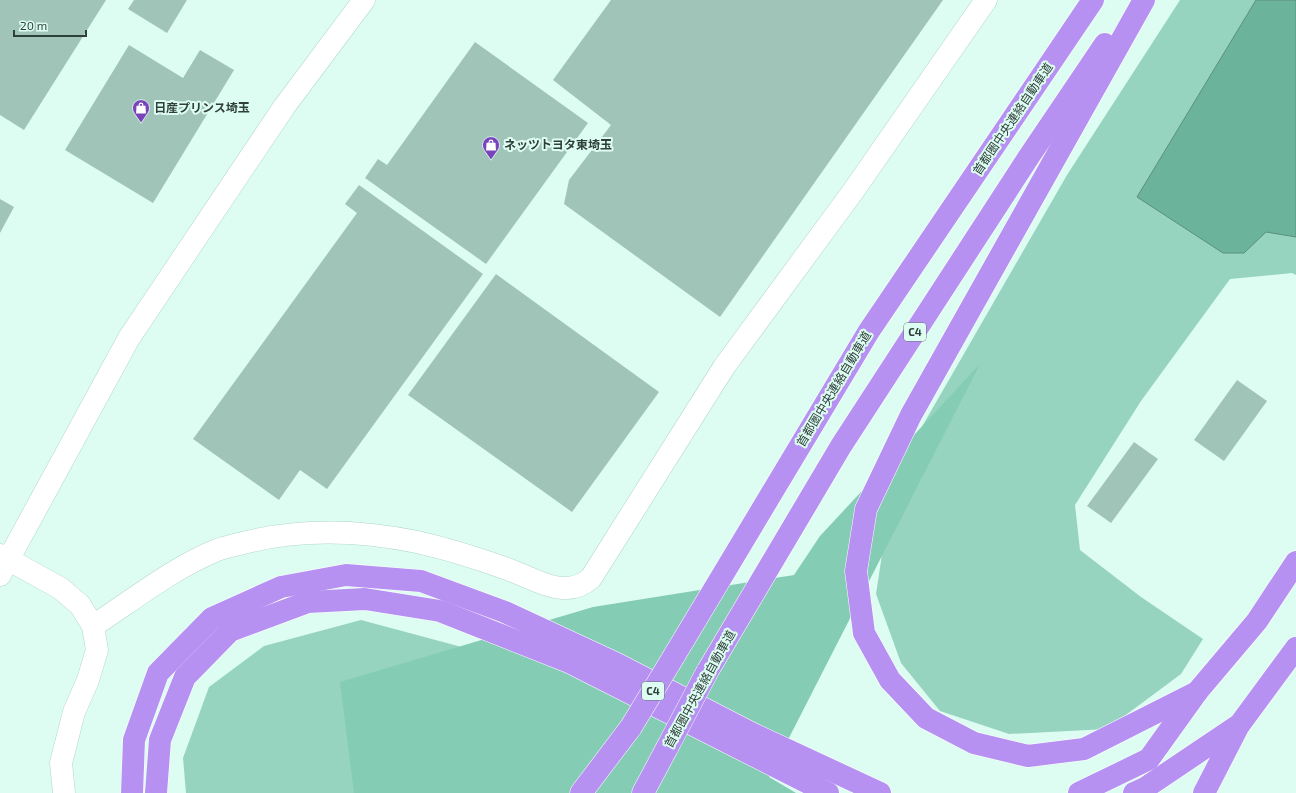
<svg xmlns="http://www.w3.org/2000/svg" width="1296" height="793" font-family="'Exo 2','Noto Sans JP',sans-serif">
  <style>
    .green { fill: #96d4bf }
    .forest { fill: #85ccb5 }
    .water { fill: #6cb39c; stroke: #5a907e }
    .building { fill: #a0c5b8 }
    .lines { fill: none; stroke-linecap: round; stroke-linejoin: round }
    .tertiary-casing { stroke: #b1d7ca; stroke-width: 23 }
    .motorway-casing { stroke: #fff; stroke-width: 23 }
    .tertiary { stroke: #fff; stroke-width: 22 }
    .motorway { stroke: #b691f2; stroke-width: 22 }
    .motorway-bridge-casing { stroke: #fff; stroke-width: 23; stroke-linecap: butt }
    .motorway-bridge { stroke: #b691f2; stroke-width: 22 }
    .labels { text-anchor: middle; stroke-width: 4; stroke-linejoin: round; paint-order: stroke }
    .shield { fill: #defdf2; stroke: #647870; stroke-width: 1 }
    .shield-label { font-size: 11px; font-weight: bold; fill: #2f3f39 }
    .poi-label { font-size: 12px; font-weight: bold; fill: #2f3f39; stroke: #defdf2; text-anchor: start }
    .street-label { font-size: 12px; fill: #2f3f39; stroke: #defdf2 }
  </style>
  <rect width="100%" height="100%" fill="#defdf2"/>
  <g class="green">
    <path d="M 1180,0 L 1296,0 L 1296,275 L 1292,273 L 1230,279 L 1141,401 L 1075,505 L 1080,550 L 1141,597 L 1203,639 L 1181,674 L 1107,729 L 1009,734 L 940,711 L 901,663 L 876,594 L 888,515 L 916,437 L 1067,175 Z"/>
    <path d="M 361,620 L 458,646 L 723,793 L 186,793 L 183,758 L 209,687 L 264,646 Z"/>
  </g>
  <path class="forest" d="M 980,364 L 769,777 L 796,793 L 354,793 L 340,682 L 593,607 L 794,575 L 820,536 Z"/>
  <path class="water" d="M 1256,0 L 1296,0 L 1296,237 L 1266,232 L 1244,253 L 1223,253 L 1137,197 Z"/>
  <g class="building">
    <path d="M 0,0 L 106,0 L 24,130 L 0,115 Z"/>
    <path d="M 134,0 L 187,0 L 167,33 L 128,9 Z"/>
    <path d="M 611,0 L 943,0 L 720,317 L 564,204 L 569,180 L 611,125 L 553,80 Z"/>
    <path d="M 475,42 L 588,123 L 486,264 L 365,178 L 378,159 L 387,165 Z"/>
    <path d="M 129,45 L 183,78 L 200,50 L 234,70 L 153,203 L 65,150 Z"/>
    <path d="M 359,185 L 483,274 L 327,489 L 300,470 L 279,500 L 193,439 L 357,213 L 345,204 Z"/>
    <path d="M 0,199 L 14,207 L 0,233 Z"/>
    <path d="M 496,274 L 659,392 L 572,512 L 408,395 Z"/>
    <path d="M 1237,380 L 1267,401 L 1224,461 L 1194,440 Z"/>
    <path d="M 1134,442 L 1158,459 L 1111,523 L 1087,506 Z"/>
  </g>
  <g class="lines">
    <g class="tertiary-casing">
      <g id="tertiary">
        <path d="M 0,555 L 60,588 L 80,605 L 93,626"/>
        <path d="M 0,575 L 129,338 L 284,107 L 364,0"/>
        <path d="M 64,793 L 61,763 L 74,712 L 88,680 L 97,650 L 93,626 C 133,600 173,568 217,550 C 225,547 235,545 243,543 C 301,528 359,530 417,542 C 448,549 480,559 510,570 C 524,575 540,584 555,587 C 569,590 581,587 591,578 L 724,367 L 854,190 L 986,0"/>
      </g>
    </g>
    <g class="motorway-casing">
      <g id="motorway">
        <path d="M 1144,0 L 911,415 L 866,509 L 856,571 L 864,633 L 890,680 L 926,718 L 974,743 L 1028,756 L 1084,749 L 1197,692"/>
        <path d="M 674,656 L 869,331 L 1093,0"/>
        <path d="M 707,672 L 841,446 L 1030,155 L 1105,44"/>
        <path d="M 132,793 L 134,740 L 158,673 L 212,618 L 281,587 L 346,575 L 421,581 L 505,612 L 617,664 L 753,734 L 880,793"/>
        <path d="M 156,793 L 160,740 L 185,677 L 230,631 L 308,602 L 365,599 L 440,611 L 569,662 L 828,793"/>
        <path d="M 581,793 L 631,727"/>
        <path d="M 643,793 L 668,746"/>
        <path d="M 1079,793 L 1149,759 L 1197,692 L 1257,621 L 1296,562"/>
        <path d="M 1134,793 L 1145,788 L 1240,724 L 1296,648"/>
        <path d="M 1204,793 L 1238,727"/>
      </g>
    </g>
    <use href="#tertiary" class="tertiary"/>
    <use href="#motorway" class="motorway"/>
    <g class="motorway-bridge-casing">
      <g id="motorway-bridge">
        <path d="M 631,727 L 674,656"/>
        <path d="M 668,746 L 707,672"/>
      </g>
    </g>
    <use href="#motorway-bridge" class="motorway-bridge"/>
  </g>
  <defs>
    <g id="shop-pin" transform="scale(0.9)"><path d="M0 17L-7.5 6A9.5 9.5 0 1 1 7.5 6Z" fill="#7843bb" stroke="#defdf2"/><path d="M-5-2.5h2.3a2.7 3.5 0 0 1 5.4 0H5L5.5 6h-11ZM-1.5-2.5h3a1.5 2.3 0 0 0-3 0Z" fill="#fff"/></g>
  </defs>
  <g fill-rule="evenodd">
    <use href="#shop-pin" x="141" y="108"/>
    <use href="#shop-pin" x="491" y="145"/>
  </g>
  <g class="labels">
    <g class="shield">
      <rect x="904" y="323" width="22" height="18" rx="3"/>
      <rect x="642" y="682" width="22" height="18" rx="3"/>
    </g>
    <g class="shield-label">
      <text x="915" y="336">C4</text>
      <text x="653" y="695">C4</text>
    </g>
    <g class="poi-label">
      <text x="154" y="112">日産プリンス埼玉</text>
      <text x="504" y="149">ネッツトヨタ東埼玉</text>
    </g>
    <g class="street-label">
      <text transform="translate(1013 119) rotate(-56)" y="4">首都圏中央連絡自動車道</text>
      <text transform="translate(834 389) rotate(-59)" y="4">首都圏中央連絡自動車道</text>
      <text transform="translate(700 689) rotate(-61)" y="4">首都圏中央連絡自動車道</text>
    </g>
  </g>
  <path d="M14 30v6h72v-6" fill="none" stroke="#2f3f39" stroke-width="2"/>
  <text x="20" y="30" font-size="12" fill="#2f3f39" stroke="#defdf2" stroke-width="3" paint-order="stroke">20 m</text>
</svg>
